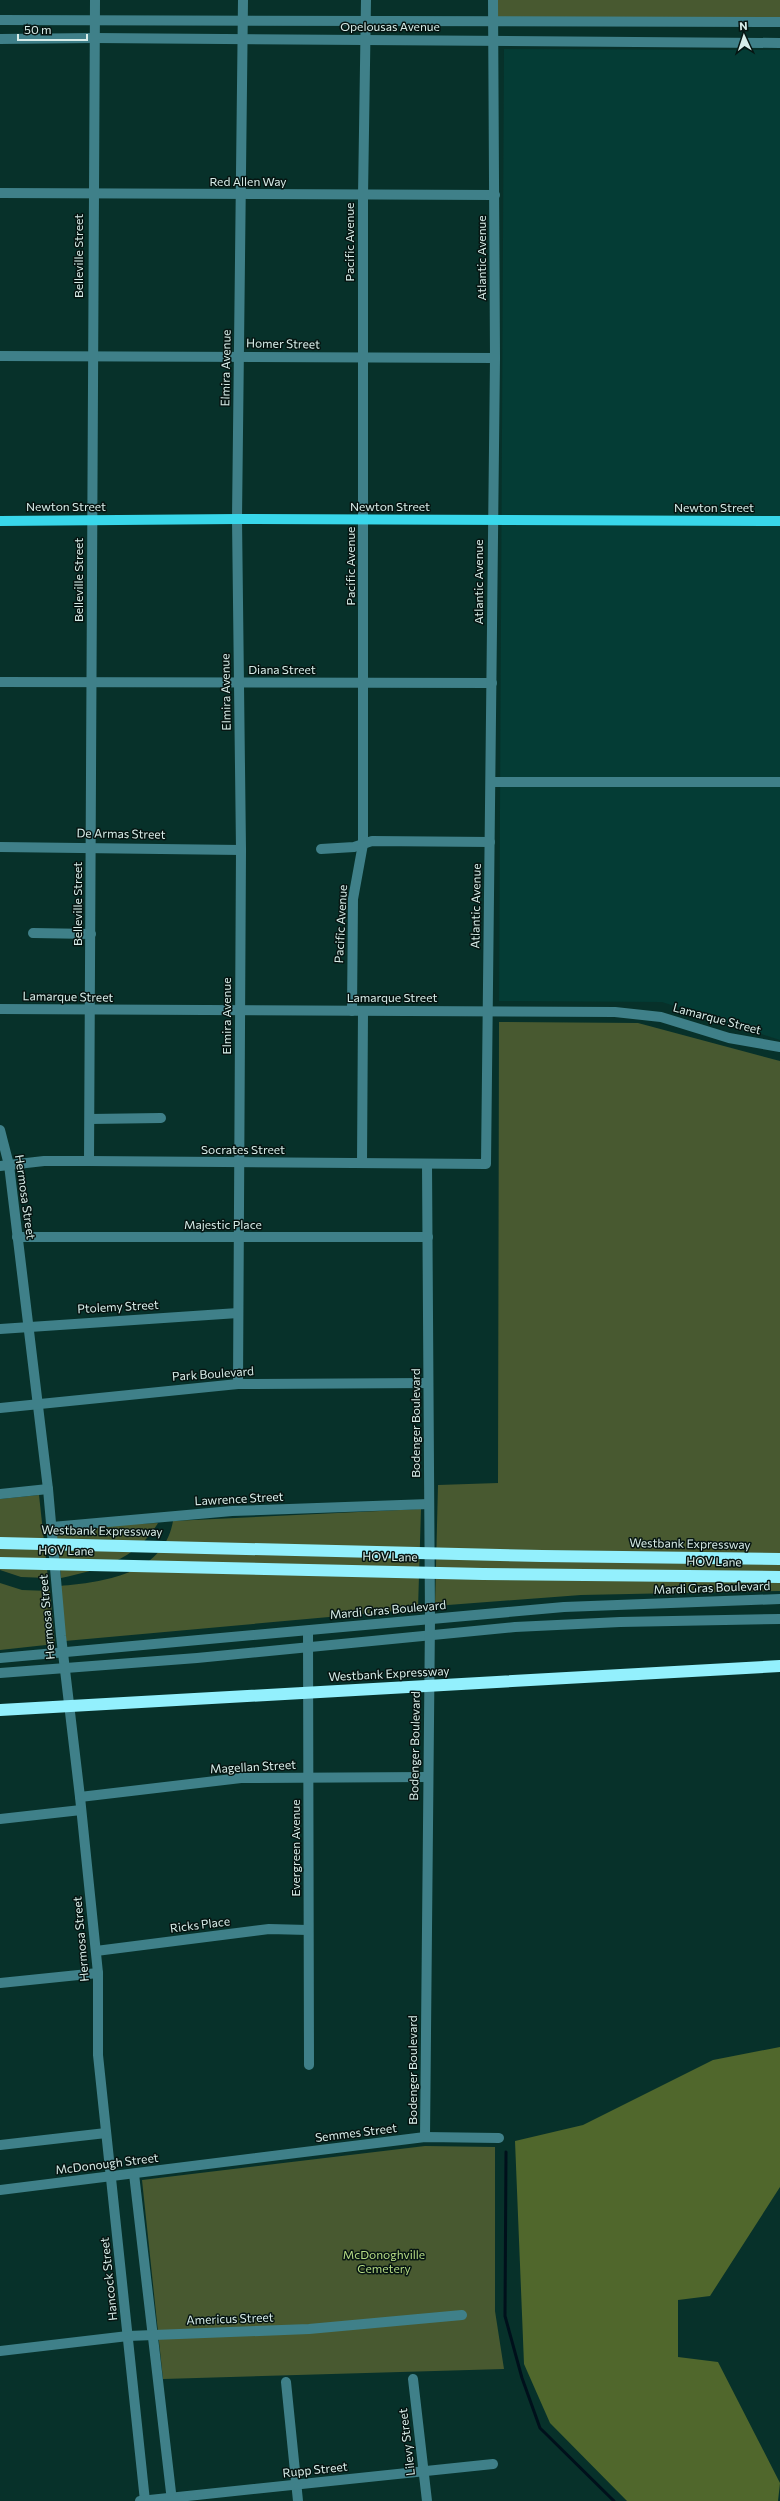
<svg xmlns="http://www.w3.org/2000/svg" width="780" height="2501" font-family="Commissioner,sans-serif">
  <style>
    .built { fill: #043c35 }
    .green { fill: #485930 }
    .forest { fill: #50672c }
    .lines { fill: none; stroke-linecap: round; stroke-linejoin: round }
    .stream { stroke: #00101b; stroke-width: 3 }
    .minor { stroke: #3f8089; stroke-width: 10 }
    .major { stroke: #38d7ea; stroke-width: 10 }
    .highway-bridge { stroke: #93f0fd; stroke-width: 12 }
    .labels { text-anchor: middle; stroke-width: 3; stroke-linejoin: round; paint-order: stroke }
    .street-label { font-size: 12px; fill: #d8ede9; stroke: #061512 }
    .park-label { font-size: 12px; fill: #b7dc85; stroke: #061512 }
  </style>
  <rect width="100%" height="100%" fill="#07312a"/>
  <path class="built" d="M 504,49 L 780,50 L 780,1040 L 662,1002 L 499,1001 Z"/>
  <g class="green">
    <rect x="493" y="0" width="287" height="22"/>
    <path d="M 499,1022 L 638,1023 L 780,1061 L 780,1591 L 581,1595 L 435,1606 L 438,1485 L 498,1483 Z"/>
    <path d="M 39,1495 L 48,1578 L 21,1577 L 0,1570 L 0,1499 Z"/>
    <path d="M 421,1509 L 418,1609 L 65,1641 L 60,1586 C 104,1582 164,1574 173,1521 Z"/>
    <path d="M 158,1523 C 137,1559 99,1570 61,1578 L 56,1527 Z"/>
    <path d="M 0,1583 L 22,1590 L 50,1591 L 55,1644 L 0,1650 Z"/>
    <path d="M 425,2146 L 495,2147 L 495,2311 L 504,2369 L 163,2379 L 142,2180 Z"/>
  </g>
  <path class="forest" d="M 780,2047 L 780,2187 L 710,2296 L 678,2300 L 678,2357 L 718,2362 L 780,2483 L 778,2501 L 627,2501 L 550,2423 L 524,2364 L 515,2141 L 583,2125 L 713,2060 Z"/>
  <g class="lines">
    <path class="stream" d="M 506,2152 L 505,2316 L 522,2378 L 540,2428 L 614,2501"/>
    <g class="minor">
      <path d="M 0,20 L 780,22"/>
      <path d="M 0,39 L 94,38 L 780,43"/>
      <path d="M 0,193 L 495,195"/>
      <path d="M 0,356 L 495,358"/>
      <path d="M 0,682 L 492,683"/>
      <path d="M 491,782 L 780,782"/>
      <path d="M 0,847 L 241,850"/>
      <path d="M 321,849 L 354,847 L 372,841 L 490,842"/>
      <path d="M 33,933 L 91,934"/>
      <path d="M 0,1009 L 615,1012 L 661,1017 L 729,1038 L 780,1047"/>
      <path d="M 352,1011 L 353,899 L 363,844 L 363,196 L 366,0"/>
      <path d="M 90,1119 L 161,1118"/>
      <path d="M 0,1130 L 9,1165 L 48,1489 L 61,1636 L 80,1797 L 98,1973 L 98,2055 L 145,2501"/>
      <path d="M 89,1161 L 95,0"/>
      <path d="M 362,1163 L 363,1011"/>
      <path d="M 0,1166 L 44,1161 L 89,1161 L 486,1164 L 495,358 L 493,0"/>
      <path d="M 17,1237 L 428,1237"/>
      <path d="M 0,1329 L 238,1313"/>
      <path d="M 238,1384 L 241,850 L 237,519 L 243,0"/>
      <path d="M 0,1408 L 238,1384 L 428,1383"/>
      <path d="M 0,1494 L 48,1489"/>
      <path d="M 52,1527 L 232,1511 L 429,1504"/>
      <path d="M 308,1631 L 309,2065"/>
      <path d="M 0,1658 L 564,1607 L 780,1599"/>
      <path d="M 0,1673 L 197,1658 L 515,1627 L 620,1622 L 780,1619"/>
      <path d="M 80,1797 L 241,1778 L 428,1777"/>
      <path d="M 0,1819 L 81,1810"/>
      <path d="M 96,1951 L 269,1929 L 308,1930"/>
      <path d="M 0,1983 L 98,1973"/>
      <path d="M 425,2137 L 430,1619 L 427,1164"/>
      <path d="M 0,2145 L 106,2133"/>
      <path d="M 134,2174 L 172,2501"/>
      <path d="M 0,2190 L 425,2137 L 499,2138"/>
      <path d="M 0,2351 L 128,2336 L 309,2329 L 462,2315"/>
      <path d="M 413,2379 L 427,2501"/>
      <path d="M 286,2382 L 298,2501"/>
      <path d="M 140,2501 L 493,2464"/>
    </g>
    <path class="major" d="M 0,521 L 237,519 L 780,521"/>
    <g class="highway-bridge">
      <path d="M 0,1543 L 542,1556 L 780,1559"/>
      <path d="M 0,1563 L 483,1574 L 780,1577"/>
      <path d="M 0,1710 L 780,1666"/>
    </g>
  </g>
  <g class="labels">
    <g class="street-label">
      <text x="390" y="31">Opelousas Avenue</text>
      <text x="248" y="186">Red Allen Way</text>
      <text transform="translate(350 242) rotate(-90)" y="4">Pacific Avenue</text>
      <text transform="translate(79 256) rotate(-90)" y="4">Belleville Street</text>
      <text transform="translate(482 258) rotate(-90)" y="4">Atlantic Avenue</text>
      <text transform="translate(283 344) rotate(1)" y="4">Homer Street</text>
      <text transform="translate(226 368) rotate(-89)" y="4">Elmira Avenue</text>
      <text x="66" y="511">Newton Street</text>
      <text x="390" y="511">Newton Street</text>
      <text x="714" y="512">Newton Street</text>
      <text transform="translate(351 566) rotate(-90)" y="4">Pacific Avenue</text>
      <text transform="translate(79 580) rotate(-90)" y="4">Belleville Street</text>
      <text transform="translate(479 582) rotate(-90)" y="4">Atlantic Avenue</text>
      <text x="282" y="674">Diana Street</text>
      <text transform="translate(226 692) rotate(-91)" y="4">Elmira Avenue</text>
      <text transform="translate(121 834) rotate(1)" y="4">De Armas Street</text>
      <text transform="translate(78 904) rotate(-90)" y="4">Belleville Street</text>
      <text transform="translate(476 906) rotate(-89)" y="4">Atlantic Avenue</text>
      <text transform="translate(341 924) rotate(-87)" y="4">Pacific Avenue</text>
      <text transform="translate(68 997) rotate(1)" y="4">Lamarque Street</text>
      <text x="392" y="1002">Lamarque Street</text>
      <text transform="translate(227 1016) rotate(-90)" y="4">Elmira Avenue</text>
      <text transform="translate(717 1019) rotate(15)" y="4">Lamarque Street</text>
      <text x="243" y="1154">Socrates Street</text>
      <text transform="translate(25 1197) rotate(82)" y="4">Hermosa Street</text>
      <text x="223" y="1229">Majestic Place</text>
      <text transform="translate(118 1307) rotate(-3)" y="4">Ptolemy Street</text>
      <text transform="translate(213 1374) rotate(-4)" y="4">Park Boulevard</text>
      <text transform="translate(416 1423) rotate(-90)" y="4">Bodenger Boulevard</text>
      <text transform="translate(239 1499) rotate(-3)" y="4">Lawrence Street</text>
      <text transform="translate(102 1531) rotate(1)" y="4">Westbank Expressway</text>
      <text transform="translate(690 1544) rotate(1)" y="4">Westbank Expressway</text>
      <text transform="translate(66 1551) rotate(1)" y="4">HOV Lane</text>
      <text transform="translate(390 1557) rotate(1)" y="4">HOV Lane</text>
      <text transform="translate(714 1562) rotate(1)" y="4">HOV Lane</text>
      <text transform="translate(712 1588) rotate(-2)" y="4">Mardi Gras Boulevard</text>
      <text transform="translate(388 1610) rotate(-5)" y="4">Mardi Gras Boulevard</text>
      <text transform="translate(47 1617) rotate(-95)" y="4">Hermosa Street</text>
      <text transform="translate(389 1674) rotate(-3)" y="4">Westbank Expressway</text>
      <text transform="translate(415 1746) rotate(-89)" y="4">Bodenger Boulevard</text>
      <text transform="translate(253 1767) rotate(-3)" y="4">Magellan Street</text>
      <text transform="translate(296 1848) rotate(-90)" y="4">Evergreen Avenue</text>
      <text transform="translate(200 1925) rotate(-7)" y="4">Ricks Place</text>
      <text transform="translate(81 1939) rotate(-95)" y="4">Hermosa Street</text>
      <text transform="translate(413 2070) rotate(-90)" y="4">Bodenger Boulevard</text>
      <text transform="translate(356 2133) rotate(-7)" y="4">Semmes Street</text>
      <text transform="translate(107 2164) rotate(-7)" y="4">McDonough Street</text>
      <text transform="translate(109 2279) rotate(-96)" y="4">Hancock Street</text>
      <text transform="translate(230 2319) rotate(-2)" y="4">Americus Street</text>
      <text transform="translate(407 2442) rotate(-97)" y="4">Lilevy Street</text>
      <text transform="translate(315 2470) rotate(-6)" y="4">Rupp Street</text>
    </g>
    <g class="park-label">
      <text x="384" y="2259">McDonoghville<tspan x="384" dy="14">Cemetery</tspan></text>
    </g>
  </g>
  <g transform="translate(744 36) rotate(357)" stroke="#061512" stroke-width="3" paint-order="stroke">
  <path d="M0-3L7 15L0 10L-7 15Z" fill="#d8ede9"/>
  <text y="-6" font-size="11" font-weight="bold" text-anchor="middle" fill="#d8ede9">N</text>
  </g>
  <path d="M18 34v6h69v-6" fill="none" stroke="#d8ede9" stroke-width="2"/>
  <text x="24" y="34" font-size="12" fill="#d8ede9" stroke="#061512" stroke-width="3" paint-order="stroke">50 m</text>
</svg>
